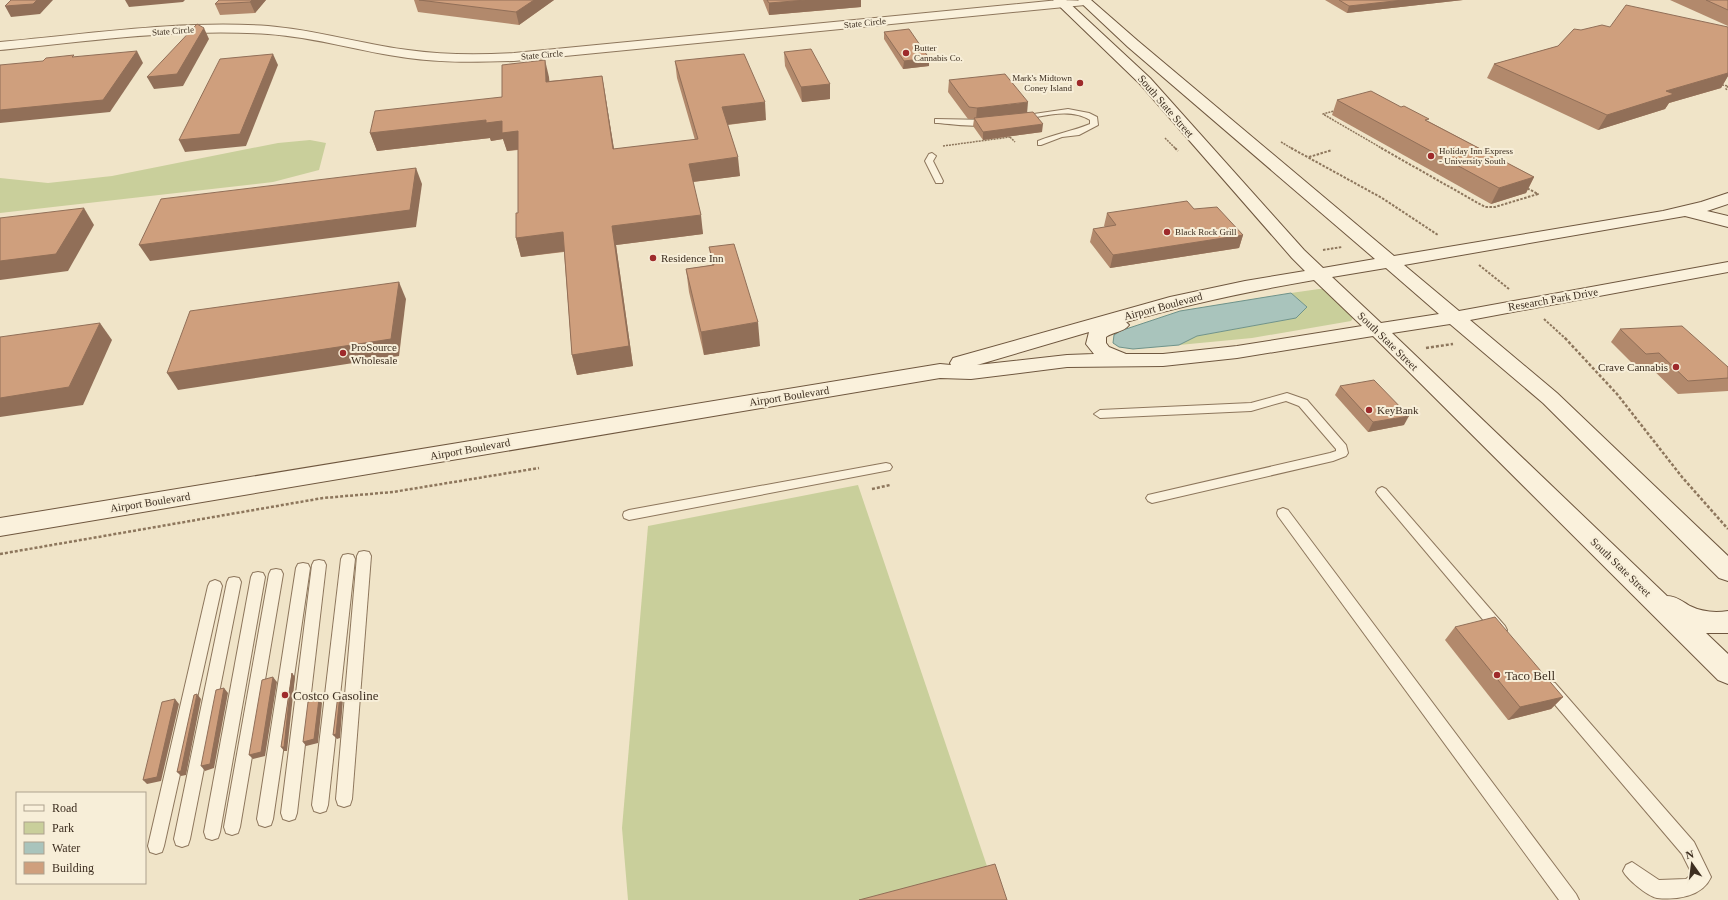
<svg xmlns="http://www.w3.org/2000/svg" width="1728" height="900" font-family="'Times New Roman',serif">
  <style>
    .green { fill: #c9cf9b }
    .water { fill: #a9c4bc; stroke: #6f938a }
    .lines { fill: none; stroke-linecap: round; stroke-linejoin: round }
    .lane-casing { stroke: #8d765c; stroke-width: 2 }
    .street-casing { stroke: #8d765c; stroke-width: 2 }
    .secondary-casing { stroke: #6f573f; stroke-width: 2 }
    .path-far2 { stroke: #8d765c; stroke-width: 1.5; stroke-dasharray: 2 1; stroke-linecap: butt }
    .path-far1 { stroke: #8d765c; stroke-width: 2; stroke-dasharray: 2.5 1.5; stroke-linecap: butt }
    .path { stroke: #8d765c; stroke-width: 2.5; stroke-dasharray: 3 2; stroke-linecap: butt }
    .lane { fill: #faf1dc; fill-rule: evenodd }
    .street { fill: #faf1dc; fill-rule: evenodd }
    .secondary { fill: #faf1dc; fill-rule: evenodd }
    .wall { fill: #b2896c }
    .shaded-wall { fill: #916f58 }
    .building { fill: #cf9f7d; stroke: #916f58 }
    .poi-dot { fill: #9e2a2b; stroke: #f7eed8; stroke-width: 1.5 }
    .labels { text-anchor: middle; stroke-width: 4; stroke-linejoin: round; paint-order: stroke }
    .far-street-label { font-size: 9px; fill: #3d2e20; stroke: #f7eed8 }
    .far-poi-label { font-size: 9px; fill: #3d2e20; stroke: #f7eed8; text-anchor: start }
    .street-label { font-size: 11px; fill: #3d2e20; stroke: #f7eed8 }
    .poi-label { font-size: 11px; fill: #3d2e20; stroke: #f7eed8; text-anchor: start }
    .near-poi-label { font-size: 13px; fill: #3d2e20; stroke: #f7eed8; text-anchor: start }
  </style>
  <rect width="100%" height="100%" fill="#f0e4c8"/>
  <g class="green">
    <path d="M 310,140 L 326,143 L 319,170 L 273,182 L 0,213 L 0,178 L 48,183 L 112,176 L 278,143 Z"/>
    <path d="M 1319,289 L 1325,289 L 1353,315 L 1353,318 L 1351,321 L 1252,338 L 1179,345 L 1197,336 L 1296,318 L 1307,307 L 1291,293 Z"/>
    <path d="M 858,485 L 991,878 L 909,900 L 628,900 L 622,828 L 648,526 Z"/>
  </g>
  <path class="water" d="M 1291,293 L 1307,307 L 1296,318 L 1197,336 L 1179,345 L 1133,349 L 1119,347 L 1113,343 L 1114,335 L 1120,331 L 1180,311 Z"/>
  <g class="lines">
    <g class="lane-casing">
      <g id="lane">
        <path d="M 1068,109 L 1089,113 L 1097,117 L 1098,125 L 1079,135 L 1062,137 L 1041,145 L 1038,145 L 1038,141 C 1055,134 1073,131 1090,124 L 1090,120 C 1069,107 1042,117 1020,120 L 1016,118 L 1020,116 Z"/>
        <path d="M 935,119 L 990,120 L 994,122 C 986,129 950,124 938,123 L 935,123 Z"/>
        <path d="M 932,153 L 936,156 L 933,161 L 943,181 L 942,183 L 936,183 L 925,161 L 929,154 Z"/>
        <path d="M 1287,393 L 1307,400 L 1346,445 L 1348,453 L 1346,456 L 1333,461 L 1152,503 L 1148,501 L 1146,498 L 1148,495 L 1330,453 L 1336,451 L 1336,449 L 1299,406 L 1286,401 L 1251,411 L 1100,418 L 1094,414 L 1100,410 L 1251,403 Z"/>
        <path d="M 886,463 L 890,464 L 892,467 L 890,470 L 629,520 L 624,518 L 623,515 L 624,512 L 629,510 Z"/>
        <path d="M 1382,487 L 1386,489 L 1505,626 L 1507,630 L 1505,634 L 1500,636 L 1495,634 L 1378,495 L 1376,492 L 1378,489 Z"/>
        <path d="M 1283,508 L 1288,510 L 1576,894 L 1579,900 L 1559,900 L 1278,516 L 1277,513 L 1278,510 Z"/>
        <path d="M 364,551 L 369,552 L 371,556 L 352,799 L 350,805 L 344,807 L 338,805 L 336,799 L 357,556 L 359,552 Z"/>
        <path d="M 348,554 L 353,555 L 355,559 L 328,805 L 326,811 L 320,813 L 314,811 L 312,805 L 341,559 L 343,555 Z"/>
        <path d="M 319,560 L 324,561 L 326,565 L 297,813 L 295,819 L 289,821 L 283,819 L 281,813 L 312,565 L 314,561 Z"/>
        <path d="M 303,563 L 308,564 L 310,568 L 273,819 L 271,825 L 265,827 L 259,825 L 257,819 L 296,568 L 298,564 Z"/>
        <path d="M 276,569 L 281,570 L 283,574 L 240,827 L 238,833 L 232,835 L 226,833 L 224,827 L 269,574 L 271,570 Z"/>
        <path d="M 258,572 L 263,573 L 265,577 L 220,832 L 218,838 L 212,840 L 206,838 L 204,832 L 251,577 L 253,573 Z"/>
        <path d="M 234,577 L 239,578 L 241,582 L 190,839 L 188,845 L 182,847 L 176,845 L 174,839 L 227,582 L 229,578 Z"/>
        <path d="M 215,580 L 220,582 L 222,586 L 164,846 L 162,852 L 156,854 L 150,852 L 148,846 L 208,586 L 210,582 Z"/>
        <path d="M 1550,681 L 1555,683 L 1694,842 L 1711,877 C 1702,897 1676,900 1657,898 C 1647,896 1627,879 1623,871 L 1626,865 L 1632,862 L 1659,880 L 1686,879 L 1692,874 L 1682,854 L 1545,693 L 1543,688 L 1545,683 Z"/>
      </g>
    </g>
    <g class="street-casing">
      <path id="street" d="M 1059,0 L 1091,1 L 1085,5 L 514,61 C 479,62 443,63 408,58 C 361,52 316,37 268,34 C 179,28 89,41 0,50 L 0,42 C 89,34 179,20 268,26 C 316,30 361,44 408,50 C 443,55 479,55 514,53 Z"/>
    </g>
    <g class="secondary-casing">
      <path id="secondary" d="M 1053,0 L 1066,0 L 1150,78 L 1304,250 L 1323,268 L 1375,259 L 1128,47 L 1078,0 L 1091,0 L 1138,41 L 1394,256 L 1663,211 L 1701,202 L 1728,193 L 1728,204 L 1707,211 L 1728,216 L 1728,227 L 1685,216 L 1404,265 L 1459,311 L 1728,262 L 1728,272 L 1470,320 L 1557,393 L 1728,556 L 1728,581 L 1719,578 L 1543,403 L 1450,324 L 1392,333 L 1667,596 C 1676,596 1683,602 1690,606 C 1702,612 1715,613 1728,611 L 1728,633 L 1706,633 L 1728,654 L 1728,684 L 1718,680 L 1373,336 L 1237,358 L 1163,366 L 1067,367 L 971,379 L 940,378 L 0,536 L 0,518 L 940,364 L 951,365 L 950,363 L 953,358 L 1170,297 L 1245,281 L 1305,271 L 1292,258 L 1140,84 ZM 1386,268 L 1439,314 L 1381,323 L 1332,277 ZM 1314,280 L 1362,326 L 1237,346 L 1163,354 L 1126,354 L 1109,347 L 1106,343 L 1106,337 C 1113,332 1124,332 1129,325 L 1126,322 C 1188,304 1251,291 1314,280 ZM 1089,332 L 1086,344 L 1094,354 L 1067,355 L 977,365 Z"/>
    </g>
    <g class="path-far2">
      <path d="M 1722,85 L 1728,86 L 1726,89 L 1728,90"/>
      <path d="M 1010,137 L 1015,142"/>
      <path d="M 1165,138 L 1176,149"/>
      <path d="M 1281,142 L 1293,149"/>
      <path d="M 943,146 L 1010,137"/>
      <path d="M 1383,149 L 1323,114 L 1367,102 L 1453,149"/>
    </g>
    <g class="path-far1">
      <path d="M 1175,148 L 1178,151"/>
      <path d="M 1291,148 L 1382,198 L 1438,235"/>
      <path d="M 1381,148 L 1485,207 L 1495,207 L 1538,194 L 1452,148"/>
      <path d="M 1309,157 L 1332,150"/>
      <path d="M 1323,250 L 1342,247"/>
      <path d="M 1479,265 L 1509,289"/>
      <path d="M 1544,319 L 1566,339"/>
    </g>
    <g class="path">
      <path d="M 1565,338 L 1617,394 L 1682,477 L 1728,529"/>
      <path d="M 1426,348 L 1453,344"/>
      <path d="M 872,489 L 890,485"/>
      <path d="M 0,554 L 323,498 L 393,492 L 539,468"/>
    </g>
    <use href="#lane" class="lane"/>
    <use href="#street" class="street"/>
    <use href="#secondary" class="secondary"/>
  </g>
  <g class="wall">
    <path d="M 219,0 L 266,0 L 255,13 L 220,15 L 215,4 Z"/>
    <path d="M 414,0 L 554,0 L 519,25 L 418,12 Z"/>
    <path d="M 763,0 L 861,0 L 861,7 L 769,15 Z"/>
    <path d="M 1325,0 L 1463,0 L 1347,13 Z"/>
    <path d="M 1670,0 L 1728,0 L 1728,26 Z"/>
    <path d="M 1610,27 L 1728,27 L 1728,76 L 1721,88 L 1669,103 L 1665,109 L 1598,130 L 1487,78 L 1494,64 L 1558,46 L 1581,30 Z"/>
    <path d="M 884,32 L 929,58 L 929,66 L 903,69 L 884,39 Z"/>
    <path d="M 784,52 L 830,84 L 830,99 L 802,102 L 785,66 Z"/>
    <path d="M 675,61 L 766,120 L 728,125 L 740,176 L 693,182 L 703,234 L 616,245 L 633,366 L 577,375 L 572,355 L 564,252 L 521,257 L 516,238 L 518,213 L 518,150 L 507,151 L 503,139 L 491,141 L 490,138 L 377,151 L 370,133 L 502,97 L 549,77 L 549,81 L 602,76 L 614,149 L 695,140 L 677,78 Z"/>
    <path d="M 949,80 L 1027,113 L 1042,132 L 983,140 L 973,126 L 974,119 L 968,119 L 948,92 Z"/>
    <path d="M 1337,100 L 1428,121 L 1534,177 L 1526,193 L 1491,204 L 1332,115 Z"/>
    <path d="M 1194,209 L 1243,235 L 1239,248 L 1110,268 L 1090,242 L 1093,229 L 1105,227 L 1104,226 L 1107,213 Z"/>
    <path d="M 709,247 L 760,346 L 704,355 L 689,292 L 686,269 L 712,265 Z"/>
    <path d="M 1620,329 L 1728,367 L 1728,391 L 1678,394 L 1649,366 L 1636,367 L 1611,342 Z"/>
    <path d="M 1340,386 L 1404,425 L 1368,432 L 1335,395 Z"/>
    <path d="M 1455,627 L 1563,697 L 1551,709 L 1508,720 L 1445,640 Z"/>
  </g>
  <g class="shaded-wall">
    <path d="M 37,0 L 53,0 L 40,14 L 11,17 L 5,6 Z"/>
    <path d="M 125,0 L 185,0 L 183,2 L 129,7 Z"/>
    <path d="M 252,0 L 266,0 L 255,13 L 250,2 Z"/>
    <path d="M 534,0 L 554,0 L 519,25 L 516,12 Z"/>
    <path d="M 806,0 L 861,0 L 861,7 L 769,15 L 769,3 Z"/>
    <path d="M 1403,0 L 1463,0 L 1347,13 L 1349,6 Z"/>
    <path d="M 204,28 L 209,39 L 183,86 L 154,89 L 147,77 Z"/>
    <path d="M 137,51 L 143,63 L 110,112 L 0,123 L 0,110 Z"/>
    <path d="M 273,54 L 278,65 L 246,146 L 185,152 L 179,140 Z"/>
    <path d="M 929,58 L 929,66 L 903,69 L 904,61 Z"/>
    <path d="M 545,60 L 549,77 L 551,99 L 546,82 Z"/>
    <path d="M 1728,73 L 1728,76 L 1721,88 L 1669,103 L 1665,109 L 1598,130 L 1607,115 L 1666,91 Z"/>
    <path d="M 602,76 L 605,93 L 617,168 L 613,149 Z"/>
    <path d="M 830,84 L 830,99 L 802,102 L 801,87 Z"/>
    <path d="M 765,102 L 766,120 L 724,125 L 722,107 Z"/>
    <path d="M 1028,102 L 1027,114 L 976,120 L 977,108 Z"/>
    <path d="M 486,120 L 502,121 L 518,131 L 522,149 L 507,151 L 503,139 L 491,141 L 490,138 L 377,151 L 370,133 Z"/>
    <path d="M 1043,124 L 1042,132 L 983,140 L 983,132 Z"/>
    <path d="M 738,157 L 740,176 L 692,182 L 689,164 Z"/>
    <path d="M 416,168 L 422,184 L 416,227 L 150,261 L 139,245 Z"/>
    <path d="M 1534,177 L 1526,193 L 1491,204 L 1499,188 Z"/>
    <path d="M 84,208 L 94,225 L 68,271 L 0,280 L 0,261 Z"/>
    <path d="M 701,215 L 703,234 L 616,245 L 633,366 L 577,375 L 572,355 L 612,226 Z"/>
    <path d="M 563,232 L 567,251 L 521,257 L 516,238 Z"/>
    <path d="M 1243,235 L 1239,248 L 1110,268 L 1113,255 Z"/>
    <path d="M 399,282 L 406,299 L 399,356 L 178,390 L 167,373 Z"/>
    <path d="M 758,322 L 760,346 L 704,355 L 701,332 Z"/>
    <path d="M 100,323 L 112,340 L 83,405 L 0,417 L 0,398 Z"/>
    <path d="M 1409,416 L 1404,425 L 1368,432 L 1373,422 Z"/>
    <path d="M 292,673 L 295,677 L 287,751 L 284,751 L 281,747 Z"/>
    <path d="M 273,677 L 277,682 L 265,756 L 253,759 L 249,755 Z"/>
    <path d="M 224,688 L 228,693 L 214,768 L 205,771 L 201,766 Z"/>
    <path d="M 197,694 L 201,699 L 186,775 L 181,776 L 177,772 Z"/>
    <path d="M 340,694 L 343,699 L 340,738 L 337,739 L 333,735 Z"/>
    <path d="M 1563,697 L 1551,709 L 1508,720 L 1520,707 Z"/>
    <path d="M 175,699 L 179,704 L 161,781 L 147,784 L 143,780 Z"/>
    <path d="M 319,699 L 322,703 L 318,743 L 306,746 L 303,742 Z"/>
  </g>
  <g class="building">
    <path d="M 11,0 L 37,0 L 33,4 L 5,6 Z"/>
    <path d="M 219,0 L 252,0 L 250,2 L 215,4 Z"/>
    <path d="M 419,0 L 534,0 L 516,12 Z"/>
    <path d="M 767,0 L 806,0 L 769,3 Z"/>
    <path d="M 1339,0 L 1403,0 L 1349,6 Z"/>
    <path d="M 1706,0 L 1728,0 L 1728,10 Z"/>
    <path d="M 1626,5 L 1728,27 L 1728,73 L 1666,91 L 1674,94 L 1607,115 L 1494,64 L 1558,46 L 1574,29 L 1581,30 L 1602,25 L 1610,27 Z"/>
    <path d="M 197,24 L 204,28 L 177,74 L 147,77 Z"/>
    <path d="M 909,29 L 929,58 L 904,61 L 884,32 Z"/>
    <path d="M 811,49 L 830,84 L 801,87 L 784,52 Z"/>
    <path d="M 137,51 L 103,100 L 0,110 L 0,65 L 43,61 L 46,58 L 74,55 L 72,57 Z"/>
    <path d="M 273,54 L 240,134 L 179,140 L 220,59 Z"/>
    <path d="M 744,54 L 765,102 L 722,107 L 738,157 L 689,164 L 701,215 L 612,226 L 629,346 L 572,355 L 563,232 L 516,238 L 516,213 L 518,213 L 518,131 L 502,133 L 502,121 L 486,123 L 486,120 L 370,133 L 375,111 L 502,97 L 502,65 L 545,60 L 546,82 L 602,76 L 613,149 L 698,139 L 675,61 Z"/>
    <path d="M 1005,74 L 1028,102 L 977,108 L 969,107 L 949,80 Z"/>
    <path d="M 1371,91 L 1401,107 L 1404,106 L 1429,119 L 1425,120 L 1534,177 L 1499,188 L 1337,100 Z"/>
    <path d="M 1033,112 L 1043,124 L 983,132 L 974,118 Z"/>
    <path d="M 416,168 L 410,210 L 139,245 L 161,199 Z"/>
    <path d="M 1187,201 L 1194,209 L 1217,207 L 1243,235 L 1113,255 L 1093,229 L 1116,225 L 1107,213 Z"/>
    <path d="M 84,208 L 56,254 L 0,261 L 0,218 Z"/>
    <path d="M 734,244 L 758,322 L 701,332 L 686,269 L 714,265 L 709,247 Z"/>
    <path d="M 399,282 L 391,339 L 167,373 L 190,311 Z"/>
    <path d="M 100,323 L 69,387 L 0,398 L 0,337 Z"/>
    <path d="M 1682,326 L 1728,367 L 1728,378 L 1688,381 L 1659,353 L 1646,354 L 1620,329 Z"/>
    <path d="M 1374,380 L 1409,416 L 1373,422 L 1340,386 Z"/>
    <path d="M 1495,617 L 1563,697 L 1520,707 L 1455,627 Z"/>
    <path d="M 292,673 L 284,747 L 281,747 Z"/>
    <path d="M 273,677 L 261,752 L 249,755 L 262,680 Z"/>
    <path d="M 224,688 L 210,764 L 201,766 L 216,690 Z"/>
    <path d="M 197,694 L 181,771 L 177,772 L 194,695 Z"/>
    <path d="M 340,694 L 336,734 L 333,735 L 338,695 Z"/>
    <path d="M 175,699 L 157,777 L 143,780 L 162,702 Z"/>
    <path d="M 319,699 L 314,739 L 303,742 L 308,702 Z"/>
    <path d="M 995,864 L 1007,900 L 859,900 Z"/>
  </g>
  <g class="poi-dot">
    <circle cx="906" cy="53" r="4"/>
    <circle cx="1080" cy="83" r="4"/>
    <circle cx="1431" cy="156" r="4"/>
    <circle cx="1167" cy="232" r="4"/>
    <circle cx="653" cy="258" r="4"/>
    <circle cx="343" cy="353" r="4"/>
    <circle cx="1676" cy="367" r="4"/>
    <circle cx="1369" cy="410" r="4"/>
    <circle cx="1497" cy="675" r="4"/>
    <circle cx="285" cy="695" r="4"/>
  </g>
  <g class="labels">
    <g class="far-street-label">
      <text transform="translate(865 23) rotate(-6)" y="3">State Circle</text>
      <text transform="translate(173 31) rotate(-4)" y="3">State Circle</text>
      <text transform="translate(542 55) rotate(-5)" y="3">State Circle</text>
    </g>
    <g class="far-poi-label">
      <text x="914" y="51">Butter<tspan x="914" dy="10">Cannabis Co.</tspan></text>
      <text x="1072" y="81" text-anchor="end">Mark's Midtown<tspan x="1072" dy="10">Coney Island</tspan></text>
      <text x="1439" y="154">Holiday Inn Express<tspan x="1439" dy="10">- University South</tspan></text>
      <text x="1175" y="235">Black Rock Grill</text>
    </g>
    <g class="street-label">
      <text transform="translate(1166 106) rotate(49)" y="4">South State Street</text>
      <text transform="translate(1553 299) rotate(-10)" y="4">Research Park Drive</text>
      <text transform="translate(1163 306) rotate(-15)" y="4">Airport Boulevard</text>
      <text transform="translate(1388 341) rotate(44)" y="4">South State Street</text>
      <text transform="translate(789 396) rotate(-9)" y="4">Airport Boulevard</text>
      <text transform="translate(470 449) rotate(-10)" y="4">Airport Boulevard</text>
      <text transform="translate(150 502) rotate(-9)" y="4">Airport Boulevard</text>
      <text transform="translate(1621 567) rotate(44)" y="4">South State Street</text>
    </g>
    <g class="poi-label">
      <text x="661" y="262">Residence Inn</text>
      <text x="351" y="351">ProSource<tspan x="351" dy="13">Wholesale</tspan></text>
      <text x="1668" y="371" text-anchor="end">Crave Cannabis</text>
      <text x="1377" y="414">KeyBank</text>
    </g>
    <g class="near-poi-label">
      <text x="1505" y="680">Taco Bell</text>
      <text x="293" y="700">Costco Gasoline</text>
    </g>
  </g>
  <rect x="16" y="792" width="130" height="92" fill="#f7eed8" stroke="#ada18e"/>
  <rect x="24" y="805" width="20" height="6" fill="#faf1dc" stroke="#ada18e"/>
  <text x="52" y="812" font-size="12" fill="#3d2e20">Road</text>
  <rect x="24" y="822" width="20" height="12" fill="#c9cf9b" stroke="#ada18e"/>
  <text x="52" y="832" font-size="12" fill="#3d2e20">Park</text>
  <rect x="24" y="842" width="20" height="12" fill="#a9c4bc" stroke="#ada18e"/>
  <text x="52" y="852" font-size="12" fill="#3d2e20">Water</text>
  <rect x="24" y="862" width="20" height="12" fill="#cf9f7d" stroke="#ada18e"/>
  <text x="52" y="872" font-size="12" fill="#3d2e20">Building</text>
  <g transform="translate(1692 864) rotate(346)" stroke="#f7eed8" stroke-width="3" paint-order="stroke">
  <path d="M0-3L7 15L0 10L-7 15Z" fill="#3d2e20"/>
  <text y="-6" font-size="11" font-weight="bold" text-anchor="middle" fill="#3d2e20">N</text>
  </g>
</svg>
